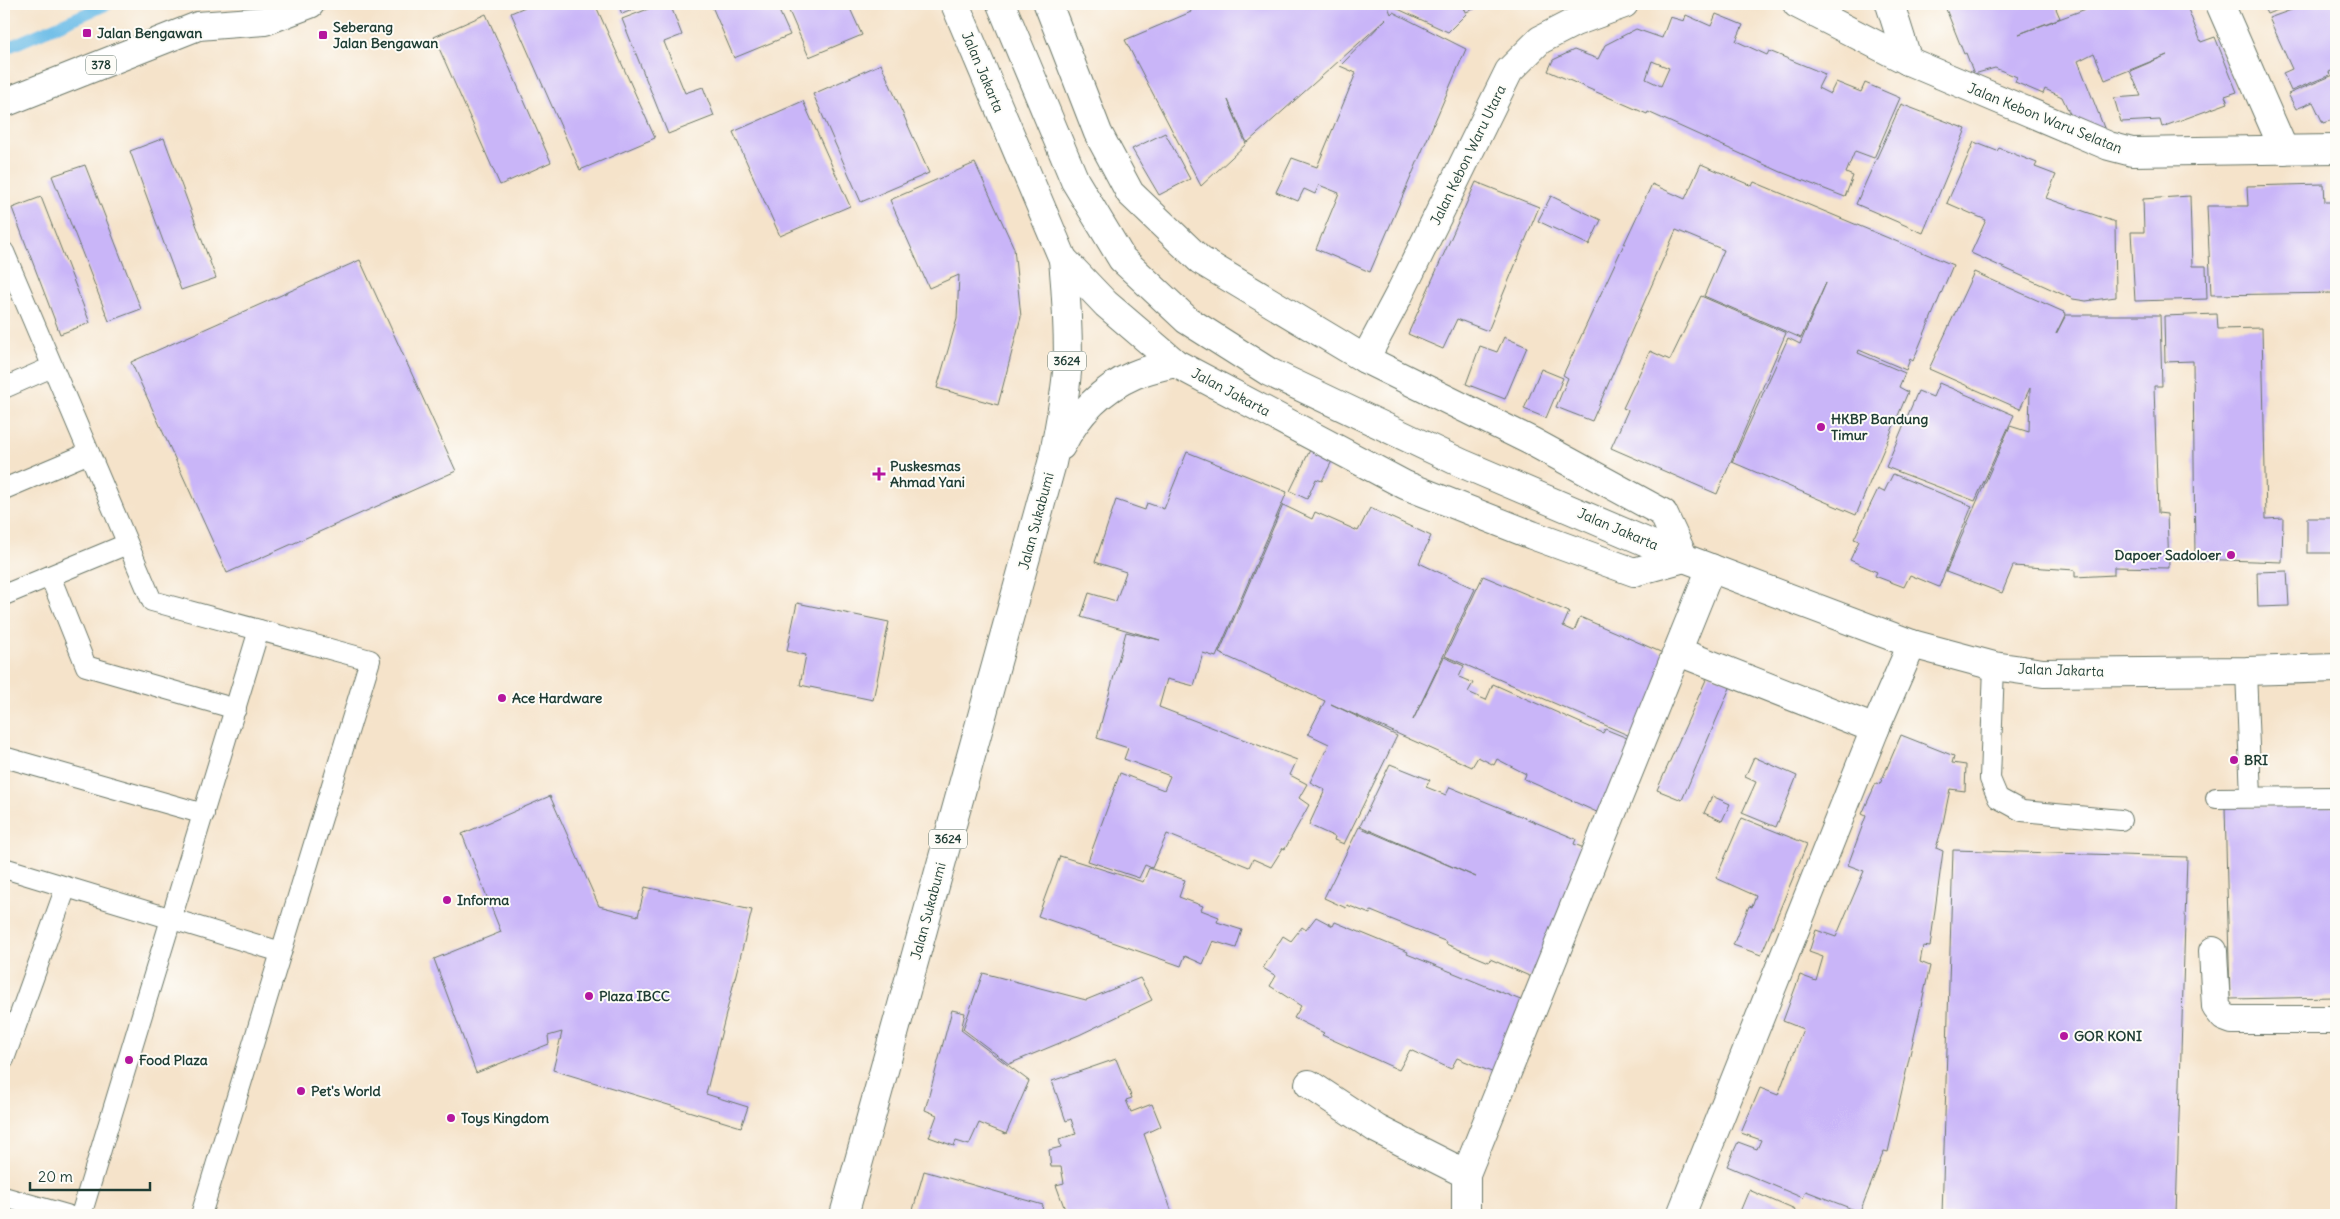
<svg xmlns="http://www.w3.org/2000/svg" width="2340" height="1219" font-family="Delius,sans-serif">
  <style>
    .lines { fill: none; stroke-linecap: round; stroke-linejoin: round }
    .stream { stroke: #6bbce7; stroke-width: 12 }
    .building { fill: #c9b5f8; fill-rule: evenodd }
    .service-casing { stroke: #6a7768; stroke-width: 22 }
    .minor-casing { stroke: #6a7768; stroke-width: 30 }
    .primary-casing { stroke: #6a7768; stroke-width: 30 }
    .service { stroke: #fff; stroke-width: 20 }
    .minor { stroke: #fff; stroke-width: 28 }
    .primary { stroke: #fff; stroke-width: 28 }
    .poi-dot { fill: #b5179e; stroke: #fdfcf7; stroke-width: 2 }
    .labels { text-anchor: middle; stroke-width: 4; stroke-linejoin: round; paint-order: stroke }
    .shield { fill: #fdfcf7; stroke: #62766e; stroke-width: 1 }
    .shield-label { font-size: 12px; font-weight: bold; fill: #1f3d34 }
    .poi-label { font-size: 14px; font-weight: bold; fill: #1f3d34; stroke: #fdfcf7; text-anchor: start }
    .street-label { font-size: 14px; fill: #1f3d34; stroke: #fdfcf7 }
  </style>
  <rect width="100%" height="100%" fill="#fdfcf7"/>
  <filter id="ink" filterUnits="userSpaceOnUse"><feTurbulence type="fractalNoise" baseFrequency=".02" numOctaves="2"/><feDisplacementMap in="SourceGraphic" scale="10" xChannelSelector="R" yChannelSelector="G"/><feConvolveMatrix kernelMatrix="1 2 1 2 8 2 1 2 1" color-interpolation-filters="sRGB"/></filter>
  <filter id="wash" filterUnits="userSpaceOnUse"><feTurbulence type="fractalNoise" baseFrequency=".0096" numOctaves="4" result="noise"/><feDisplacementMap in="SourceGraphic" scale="20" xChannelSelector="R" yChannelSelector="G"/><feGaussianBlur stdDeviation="1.12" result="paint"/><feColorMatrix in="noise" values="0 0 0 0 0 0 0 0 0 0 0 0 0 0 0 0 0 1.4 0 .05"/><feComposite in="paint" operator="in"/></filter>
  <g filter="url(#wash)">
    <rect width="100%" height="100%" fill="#f5e3ca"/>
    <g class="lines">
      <path class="stream" d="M 4,49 L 108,4"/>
    </g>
    <g id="blocks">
      <g class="building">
        <path d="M 532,4 L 595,4 L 655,138 L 580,170 L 511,13 Z"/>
        <path d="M 618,4 L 648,4 L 622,14 Z"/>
        <path d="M 661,4 L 670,4 L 682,35 L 664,42 L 685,93 L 703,87 L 714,116 L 668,134 L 622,19 Z"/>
        <path d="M 711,4 L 776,4 L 790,35 L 734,58 Z"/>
        <path d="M 786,4 L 848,4 L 862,35 L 809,57 Z"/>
        <path d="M 1188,4 L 1387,4 L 1391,14 L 1393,12 L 1466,49 L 1370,272 L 1316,249 L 1339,193 L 1319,185 L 1315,194 L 1304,189 L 1298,201 L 1276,192 L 1292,158 L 1317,167 L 1356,73 L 1340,66 L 1386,19 L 1247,143 L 1228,100 L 1246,144 L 1201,186 L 1125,40 L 1191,12 Z"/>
        <path d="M 1396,4 L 1462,4 L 1466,14 L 1448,32 L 1398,9 Z"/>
        <path d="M 1463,4 L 1487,4 L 1466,12 Z"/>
        <path d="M 1944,4 L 2054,4 L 2060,18 L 2019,34 L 2099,4 L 2186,4 L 2201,42 L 2215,37 L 2237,92 L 2225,96 L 2228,103 L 2162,127 L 2160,120 L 2121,122 L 2114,98 L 2141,96 L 2130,71 L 2167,55 L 2105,80 L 2094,53 L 2078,61 L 2108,138 L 2077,129 L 2062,97 L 2045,89 L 2043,94 L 2015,82 L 2017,77 L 1995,68 L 1974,74 L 1966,53 L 1964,54 Z"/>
        <path d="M 2262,4 L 2293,4 L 2267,14 Z"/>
        <path d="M 2308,4 L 2336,4 L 2336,69 L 2329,72 L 2330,75 L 2291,91 L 2283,73 L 2292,69 L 2269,18 Z"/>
        <path d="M 486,14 L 551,162 L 500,185 L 434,37 Z"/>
        <path d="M 1716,14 L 1743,25 L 1736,41 L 1767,55 L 1769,51 L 1825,74 L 1818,88 L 1830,94 L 1836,82 L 1861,92 L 1865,83 L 1900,98 L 1874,158 L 1855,151 L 1846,173 L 1853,176 L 1845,197 L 1781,172 L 1648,112 L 1647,114 L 1548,71 L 1553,60 L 1574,50 L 1598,59 L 1605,45 L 1636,29 L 1662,38 L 1670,17 L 1684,21 L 1686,15 L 1711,26 ZM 1652,61 L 1669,68 L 1661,86 L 1646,79 Z"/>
        <path d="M 881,64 L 929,173 L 861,202 L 813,94 Z"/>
        <path d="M 2336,74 L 2336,119 L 2323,123 L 2313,102 L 2296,109 L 2288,94 Z"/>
        <path d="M 803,101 L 850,206 L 780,236 L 733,132 Z"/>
        <path d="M 1901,104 L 1966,129 L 1923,233 L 1856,204 Z"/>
        <path d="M 1165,133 L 1190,179 L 1159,195 L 1132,149 Z"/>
        <path d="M 164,138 L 216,278 L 181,290 L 130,151 Z"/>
        <path d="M 1974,142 L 1997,151 L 1999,148 L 2037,163 L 2035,167 L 2056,175 L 2046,198 L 2115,222 L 2116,297 L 2086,301 L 2073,299 L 1971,253 L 1986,220 L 1947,203 Z"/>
        <path d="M 975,163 L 1014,248 L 1021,317 L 998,405 L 937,388 L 957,319 L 959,275 L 929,288 L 890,200 Z"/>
        <path d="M 1701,164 L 1752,186 L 1754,182 L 1953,265 L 1913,361 L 1910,359 L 1906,370 L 1859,350 L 1858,353 L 1905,373 L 1899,387 L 1908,392 L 1856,515 L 1732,462 L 1788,338 L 1800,344 L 1826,283 L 1801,338 L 1704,296 L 1724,250 L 1676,230 L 1592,421 L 1556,407 L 1568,378 L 1563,375 L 1652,184 L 1685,199 Z"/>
        <path d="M 85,165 L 141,309 L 109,321 L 52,176 Z"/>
        <path d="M 1476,182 L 1539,207 L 1488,331 L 1457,319 L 1443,349 L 1408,334 Z"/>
        <path d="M 2324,184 L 2325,202 L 2336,202 L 2336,293 L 2211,295 L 2207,206 L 2248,206 L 2247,186 Z"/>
        <path d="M 1551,196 L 1601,220 L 1589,245 L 1538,221 Z"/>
        <path d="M 2190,196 L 2192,266 L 2206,266 L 2207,299 L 2135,301 L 2131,232 L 2144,232 L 2143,199 Z"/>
        <path d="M 41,197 L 90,323 L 60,334 L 12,208 Z"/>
        <path d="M 360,260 L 456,471 L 227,573 L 131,362 Z"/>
        <path d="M 1974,272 L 2066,313 L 2056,334 L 2066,315 L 2160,315 L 2162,386 L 2154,386 L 2158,513 L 2167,514 L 2169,568 L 2114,567 L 2114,575 L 2075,577 L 2075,570 L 2013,566 L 2002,593 L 1946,572 L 2010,426 L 2029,432 L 2030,388 L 2020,409 L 1929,369 Z"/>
        <path d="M 1701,296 L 1786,333 L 1717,494 L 1611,448 L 1628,410 L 1623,408 L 1650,351 L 1670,360 Z"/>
        <path d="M 2217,314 L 2218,329 L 2262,328 L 2266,519 L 2283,518 L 2282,562 L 2195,559 L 2193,361 L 2165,362 L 2164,316 Z"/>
        <path d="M 1504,337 L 1527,347 L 1505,399 L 1466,384 L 1480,346 L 1497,352 Z"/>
        <path d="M 1541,369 L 1563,378 L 1546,418 L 1524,409 Z"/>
        <path d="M 1939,383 L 2014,415 L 1975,501 L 1886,467 L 1918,391 L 1933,397 Z"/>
        <path d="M 1311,448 L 1333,459 L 1322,481 L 1316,479 L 1307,499 L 1290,491 Z"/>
        <path d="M 1187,452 L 1287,492 L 1216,657 L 1203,653 L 1194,686 L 1167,679 L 1159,707 L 1297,760 L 1290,775 L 1307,784 L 1299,798 L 1309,805 L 1285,849 L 1283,848 L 1271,867 L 1253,859 L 1249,867 L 1167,834 L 1152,868 L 1145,865 L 1139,878 L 1088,861 L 1120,773 L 1164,790 L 1170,776 L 1124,759 L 1128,748 L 1097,738 L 1126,632 L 1160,640 L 1081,617 L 1089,593 L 1116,601 L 1126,572 L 1095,562 L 1116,500 L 1145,510 L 1147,503 L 1164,509 Z"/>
        <path d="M 1893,474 L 1972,506 L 1939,587 L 1910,575 L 1904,587 L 1875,576 L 1877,572 L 1850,560 L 1859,541 L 1854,539 L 1878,489 L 1884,492 Z"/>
        <path d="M 1283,505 L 1312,519 L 1315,512 L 1358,531 L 1370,508 L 1431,536 L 1419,563 L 1475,589 L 1413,720 L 1444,657 L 1464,666 L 1459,677 L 1473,683 L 1468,692 L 1486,700 L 1493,684 L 1603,733 L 1605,729 L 1637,742 L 1601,814 L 1524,779 L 1526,774 L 1497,759 L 1494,765 L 1478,757 L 1472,767 L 1331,704 L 1397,736 L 1344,844 L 1334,840 L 1335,837 L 1309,825 L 1325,790 L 1310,782 L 1329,744 L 1308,734 L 1325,701 L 1219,653 Z"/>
        <rect x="2307" y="518" width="29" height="35"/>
        <path d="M 2287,571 L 2289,606 L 2258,607 L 2257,572 Z"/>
        <path d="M 1483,576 L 1569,612 L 1563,626 L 1574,631 L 1580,617 L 1672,657 L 1637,739 L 1445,656 Z"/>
        <path d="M 797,603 L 889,622 L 873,700 L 800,685 L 806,655 L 787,651 Z"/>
        <path d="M 1709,673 L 1732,683 L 1682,800 L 1657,790 Z"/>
        <path d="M 1901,735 L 1954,756 L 1952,763 L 1966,765 L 1965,791 L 1950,789 L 1942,828 L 1936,848 L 1943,851 L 1930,947 L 1923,946 L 1920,962 L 1930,966 L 1888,1152 L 1884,1151 L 1860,1212 L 1806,1191 L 1803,1198 L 1727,1166 L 1738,1142 L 1757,1149 L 1761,1140 L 1741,1133 L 1760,1088 L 1778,1095 L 1803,1029 L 1783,1021 L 1800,975 L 1816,981 L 1823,957 L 1809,952 L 1816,930 L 1836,937 L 1864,871 L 1848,865 L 1866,816 L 1862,814 L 1876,783 L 1880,784 Z"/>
        <path d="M 1754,757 L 1797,776 L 1776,827 L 1742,813 L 1756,782 L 1745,777 Z"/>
        <path d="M 1390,764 L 1430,780 L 1426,787 L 1446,795 L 1450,787 L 1576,839 L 1574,844 L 1589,850 L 1534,978 L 1490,959 L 1489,962 L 1446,944 L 1447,942 L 1371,911 L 1370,914 L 1347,905 L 1346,908 L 1324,898 L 1359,827 L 1476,877 L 1360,826 Z"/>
        <path d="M 550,796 L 599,906 L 638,916 L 645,887 L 752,910 L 706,1094 L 748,1107 L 741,1127 L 553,1070 L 562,1032 L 548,1036 L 549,1044 L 476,1073 L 434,959 L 501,932 L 462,834 Z"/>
        <path d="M 1712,796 L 1730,804 L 1722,821 L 1704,813 Z"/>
        <path d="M 2336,806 L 2336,997 L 2230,999 L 2225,807 Z"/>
        <path d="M 1742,818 L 1807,844 L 1761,955 L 1733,945 L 1749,906 L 1752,907 L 1756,896 L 1716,878 Z"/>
        <path d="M 1953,850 L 2187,857 L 2176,1215 L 1942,1215 Z"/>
        <path d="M 1060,856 L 1143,882 L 1149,868 L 1185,880 L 1179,897 L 1203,906 L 1201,910 L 1219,917 L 1217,922 L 1242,930 L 1236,948 L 1213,941 L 1203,964 L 1185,956 L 1181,966 L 1038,916 Z"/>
        <path d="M 1316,917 L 1333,926 L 1335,922 L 1408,952 L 1407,954 L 1523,1001 L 1494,1073 L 1457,1058 L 1451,1069 L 1410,1050 L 1399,1070 L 1322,1035 L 1324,1033 L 1294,1018 L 1301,1006 L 1270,986 L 1276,976 L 1263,968 L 1283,936 L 1291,941 L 1302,927 L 1306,930 Z"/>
        <path d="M 983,973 L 1086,1000 L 1140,978 L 1152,1000 L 1079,1035 L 1009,1064 L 963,1029 Z"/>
        <path d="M 952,1010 L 965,1013 L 961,1030 L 1029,1081 L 1006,1134 L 979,1123 L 969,1145 L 956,1141 L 954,1146 L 929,1137 L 937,1115 L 925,1110 Z"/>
        <path d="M 1116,1059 L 1132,1098 L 1126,1100 L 1131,1112 L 1152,1104 L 1161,1126 L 1144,1134 L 1173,1215 L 1067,1215 L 1056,1185 L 1064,1183 L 1061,1167 L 1051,1167 L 1049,1150 L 1061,1147 L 1059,1139 L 1076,1134 L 1071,1119 L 1066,1121 L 1052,1081 Z"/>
        <path d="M 924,1171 L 1043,1205 L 1041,1215 L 934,1215 L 913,1210 Z"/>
        <path d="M 1749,1190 L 1795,1210 L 1793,1215 L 1739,1214 Z"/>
      </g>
    </g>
  </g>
  <g filter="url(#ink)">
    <use href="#blocks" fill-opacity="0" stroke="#6a7768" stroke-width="1"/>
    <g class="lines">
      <g class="service-casing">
        <g id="service">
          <path d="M 4,252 L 152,601 L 370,660 L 201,1215"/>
          <path d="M 4,388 L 52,367"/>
          <path d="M 4,489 L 89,453"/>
          <path d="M 50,576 L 86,666 L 236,709"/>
          <path d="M 4,595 L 127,544"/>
          <path d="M 1994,666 L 1990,779 L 1998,798 L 2022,811 L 2121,820"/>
          <path d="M 2246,671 L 2251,797"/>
          <path d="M 4,757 L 204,814"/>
          <path d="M 2216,798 L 2336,797"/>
          <path d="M 4,868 L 281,952"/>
          <path d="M 4,1059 L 66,887"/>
          <path d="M 4,1197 L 67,1215"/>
          <path d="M 81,1215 L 259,630"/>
        </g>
      </g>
      <g class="minor-casing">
        <g id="minor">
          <path d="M 1797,4 L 1908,61 L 2109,146 L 2132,152 L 2336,149"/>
          <path d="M 1890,4 L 1908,61"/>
          <path d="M 2220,4 L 2284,150"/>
          <path d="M 1365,359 L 1399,295 L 1509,71 L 1540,40 L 1575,22 L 1624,4"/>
          <path d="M 1679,652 L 1875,729"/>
          <path d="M 2213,951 L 2216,1007 L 2224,1017 L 2232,1020 L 2336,1020"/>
          <path d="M 1309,1084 L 1377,1129 L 1466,1174"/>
          <path d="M 1466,1215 L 1466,1174 L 1711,568"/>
          <path d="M 1681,1215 L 1875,729 L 1912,644"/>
        </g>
      </g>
      <g class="primary-casing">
        <g id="primary">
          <path d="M 955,4 L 1063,259 L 1106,304 L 1175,363 L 1405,485 L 1532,535 L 1634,572 L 1684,558"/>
          <path d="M 1001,4 L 1075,181 L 1122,259 L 1187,320 L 1269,372 L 1461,463 L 1684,558 L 1912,644 L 1994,666 L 2043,673 L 2246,671 L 2336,668"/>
          <path d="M 1048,4 L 1098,133 L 1130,193 L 1200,260 L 1365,359 L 1531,441 L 1663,513 L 1684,558"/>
          <path d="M 4,103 L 198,26 L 265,21 L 310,4"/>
          <path d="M 1061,446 C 1077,415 1102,389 1134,375 C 1147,369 1162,366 1175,363"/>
          <path d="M 844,1215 L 1052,463 C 1059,429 1066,394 1068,359 C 1068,326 1066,292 1063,259"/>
        </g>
      </g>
      <use href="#service" class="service"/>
      <use href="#minor" class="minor"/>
      <use href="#primary" class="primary"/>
    </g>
  </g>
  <g class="poi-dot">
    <rect x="82" y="28" width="10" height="10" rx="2.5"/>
    <rect x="318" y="30" width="10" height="10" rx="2.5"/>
    <circle cx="1821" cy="427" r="5"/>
    <path d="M876.5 466.5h5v5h5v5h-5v5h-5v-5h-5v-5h5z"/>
    <circle cx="2231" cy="555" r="5"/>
    <circle cx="502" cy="698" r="5"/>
    <circle cx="2234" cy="760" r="5"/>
    <circle cx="447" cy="900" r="5"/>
    <circle cx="589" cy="996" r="5"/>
    <circle cx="2064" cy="1036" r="5"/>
    <circle cx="129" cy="1060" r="5"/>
    <circle cx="301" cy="1091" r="5"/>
    <circle cx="451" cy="1118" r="5"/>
  </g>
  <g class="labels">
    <g class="shield">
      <rect x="86" y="55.5" width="30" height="19" rx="4"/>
      <rect x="1048" y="351.5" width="38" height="19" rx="4"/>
      <rect x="929" y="829.5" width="38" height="19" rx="4"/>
    </g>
    <g class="shield-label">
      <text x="101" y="69">378</text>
      <text x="1067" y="365">3624</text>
      <text x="948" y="843">3624</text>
    </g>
    <g class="poi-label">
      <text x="333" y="32">Seberang<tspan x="333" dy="16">Jalan Bengawan</tspan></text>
      <text x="97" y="38">Jalan Bengawan</text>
      <text x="1831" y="424">HKBP Bandung<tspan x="1831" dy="16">Timur</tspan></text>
      <text x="890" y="471">Puskesmas<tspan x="890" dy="16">Ahmad Yani</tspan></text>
      <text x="2221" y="560" text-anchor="end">Dapoer Sadoloer</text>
      <text x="512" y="703">Ace Hardware</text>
      <text x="2244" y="765">BRI</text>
      <text x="457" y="905">Informa</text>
      <text x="599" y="1001">Plaza IBCC</text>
      <text x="2074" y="1041">GOR KONI</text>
      <text x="139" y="1065">Food Plaza</text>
      <text x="311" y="1096">Pet's World</text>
      <text x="461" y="1123">Toys Kingdom</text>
    </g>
    <g class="street-label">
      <text transform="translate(983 72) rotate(67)" y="5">Jalan Jakarta</text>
      <text transform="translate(2045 118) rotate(22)" y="5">Jalan Kebon Waru Selatan</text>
      <text transform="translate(1468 155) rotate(-64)" y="5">Jalan Kebon Waru Utara</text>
      <text transform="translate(1231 392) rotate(28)" y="5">Jalan Jakarta</text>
      <text transform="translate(1036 521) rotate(-75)" y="5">Jalan Sukabumi</text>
      <text transform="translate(1618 529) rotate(23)" y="5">Jalan Jakarta</text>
      <text transform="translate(2061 670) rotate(2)" y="5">Jalan Jakarta</text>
      <text transform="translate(928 911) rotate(-75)" y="5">Jalan Sukabumi</text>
    </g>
  </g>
  <rect width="2340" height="1219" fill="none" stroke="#fdfcf7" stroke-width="20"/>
  <path d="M30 1182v8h120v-8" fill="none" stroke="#1f3d34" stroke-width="2.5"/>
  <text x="38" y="1182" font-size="15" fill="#1f3d34" stroke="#fdfcf7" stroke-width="4" paint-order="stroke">20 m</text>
</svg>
